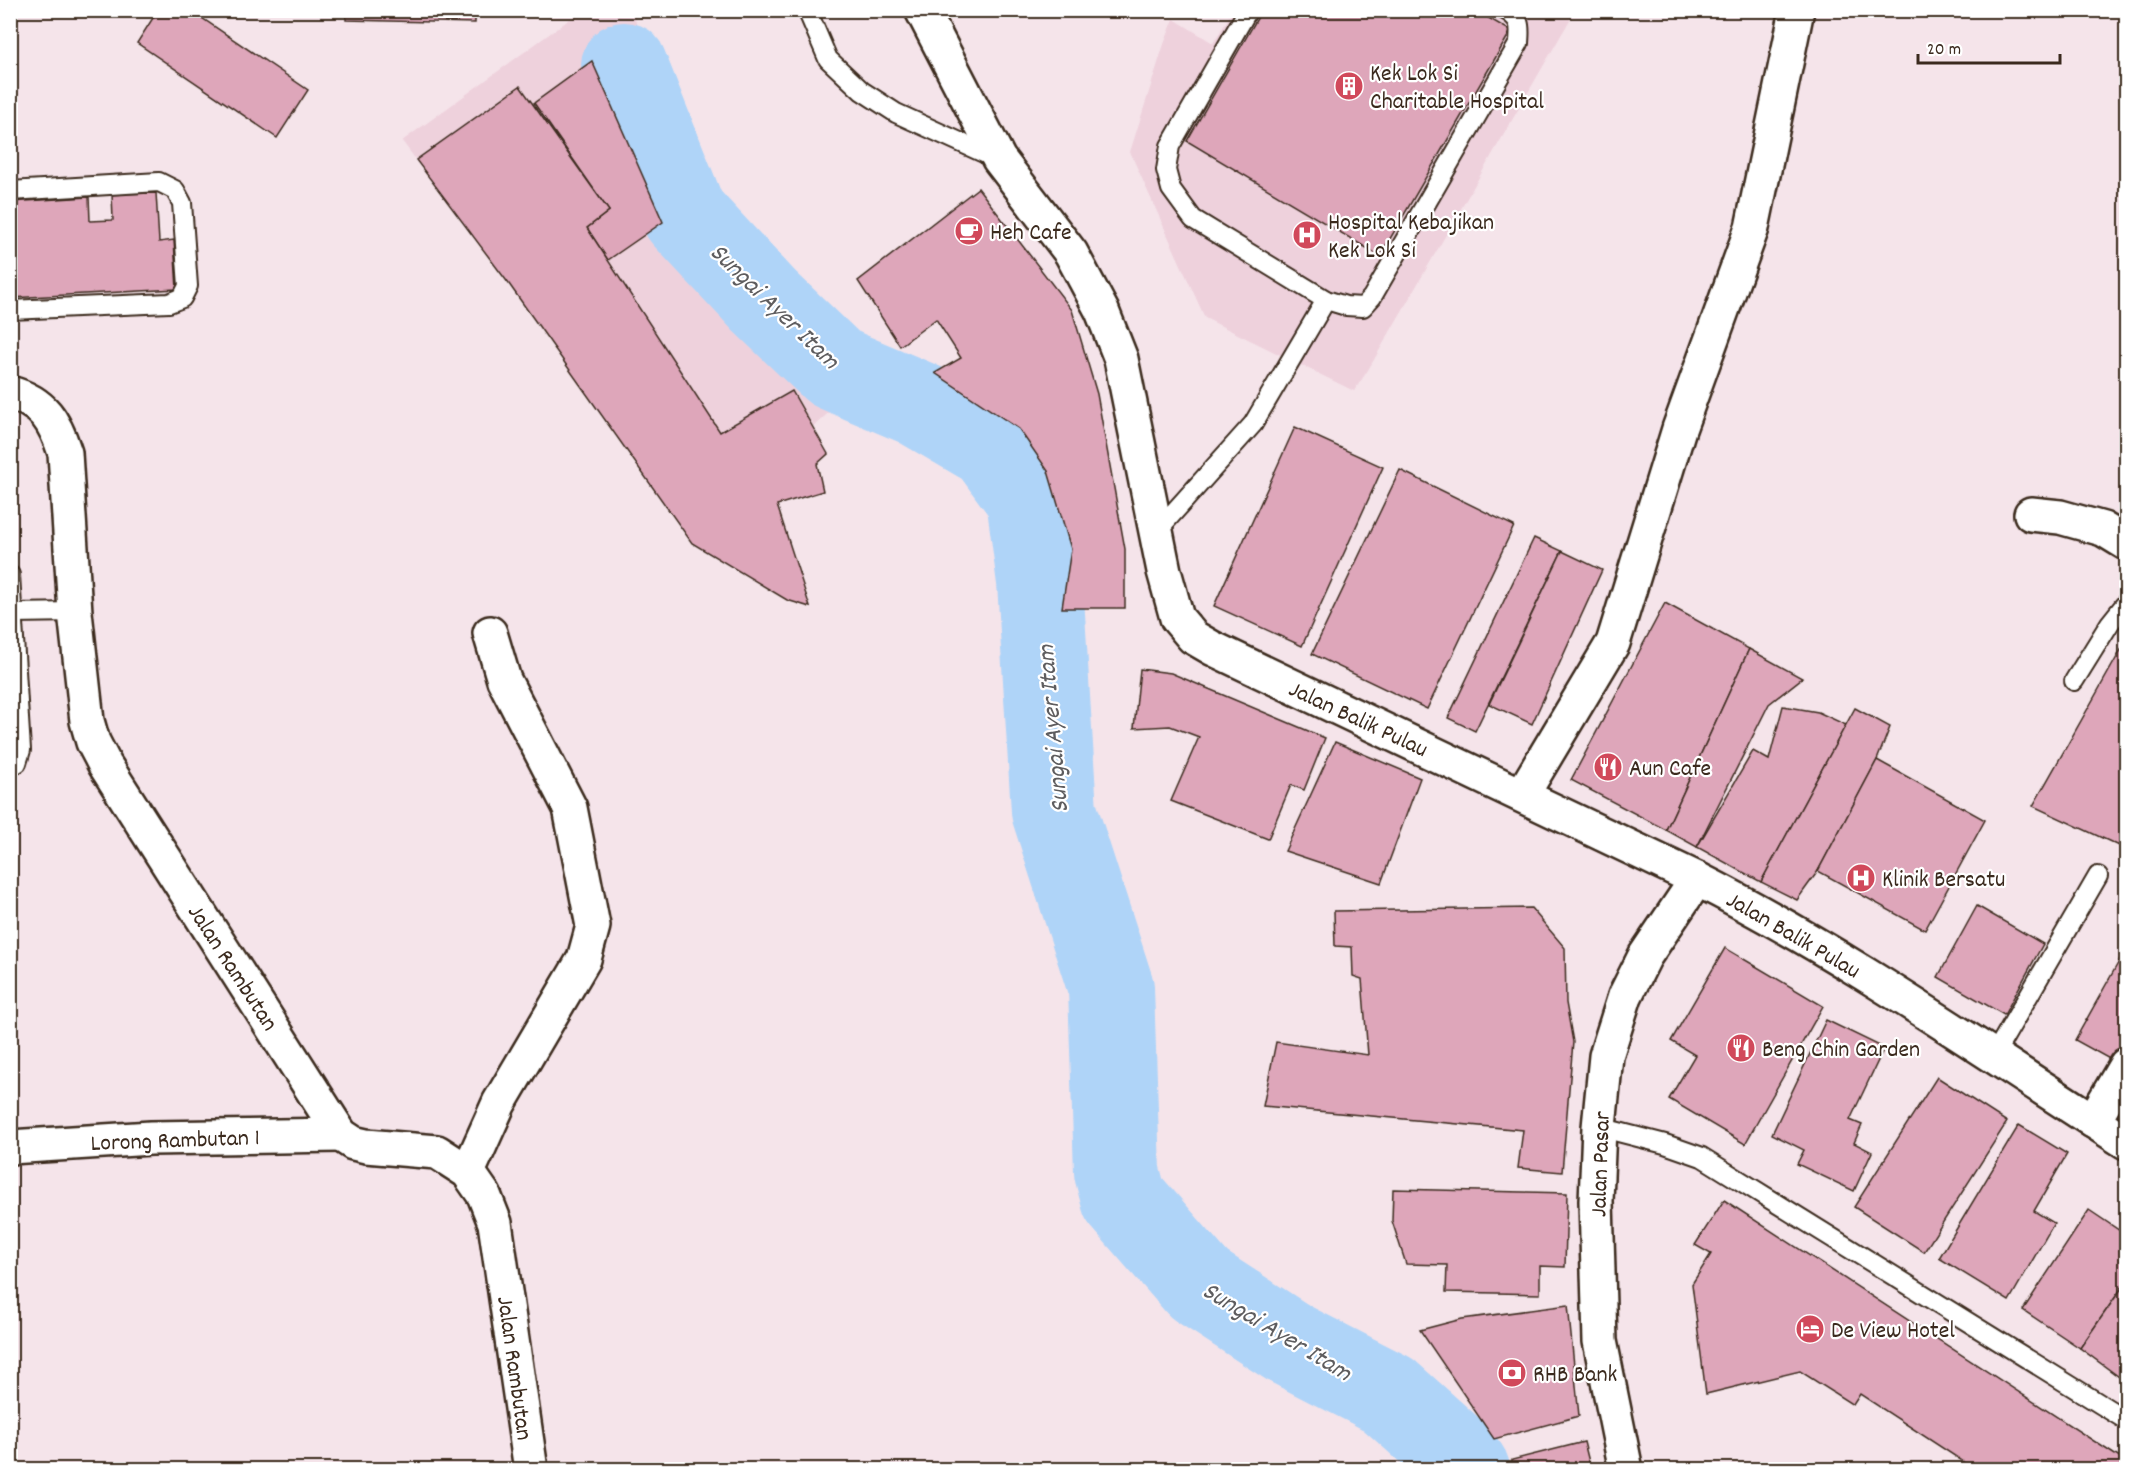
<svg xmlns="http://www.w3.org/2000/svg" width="2137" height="1480" font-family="Dekko,sans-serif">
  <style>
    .built { fill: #eed1dc }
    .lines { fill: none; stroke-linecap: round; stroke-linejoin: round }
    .river { stroke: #afd4f8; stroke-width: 86 }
    .building { fill: #dea6ba; stroke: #3b2a1e; stroke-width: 1.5 }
    .service-casing { stroke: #3b2a1e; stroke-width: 22 }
    .minor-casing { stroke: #3b2a1e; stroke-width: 38 }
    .primary-casing { stroke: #3b2a1e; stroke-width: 38 }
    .service { stroke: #fff; stroke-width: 18 }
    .minor { stroke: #fff; stroke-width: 33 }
    .primary { stroke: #fff; stroke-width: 33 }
    .labels { text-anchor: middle; stroke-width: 4.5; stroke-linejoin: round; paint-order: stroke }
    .poi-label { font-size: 24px; fill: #3b2a1e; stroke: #fff; text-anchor: start }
    .street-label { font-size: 24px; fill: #3b2a1e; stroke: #fff }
    .water-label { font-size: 26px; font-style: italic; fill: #5e5d5f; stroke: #fff }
  </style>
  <rect width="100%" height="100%" fill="#f5e4ea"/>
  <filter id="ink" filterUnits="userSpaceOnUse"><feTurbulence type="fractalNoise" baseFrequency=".0167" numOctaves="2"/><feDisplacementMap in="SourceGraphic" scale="12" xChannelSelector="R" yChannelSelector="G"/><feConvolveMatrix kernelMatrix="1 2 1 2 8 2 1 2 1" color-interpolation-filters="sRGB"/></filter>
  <g filter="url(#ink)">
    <g class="built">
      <path d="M 581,11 L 633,11 L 645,58 L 598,75 L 663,222 L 677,245 L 836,406 L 813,427 L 828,454 L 817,464 L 823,491 L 777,505 L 810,607 L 787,600 L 692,543 L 509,284 L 402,141 Z"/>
      <path d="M 1233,11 L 1575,11 L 1368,370 L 1354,391 L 1205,318 L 1130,152 L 1164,44 L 1174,19 L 1213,43 Z"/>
    </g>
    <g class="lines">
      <path class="river" d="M 624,65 L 684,215 L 764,301 L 834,368 L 919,404 L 991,446 L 1029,498 L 1040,582 L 1054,811 L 1111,988 L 1117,1172 L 1124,1199 L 1199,1285 L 1290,1344 L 1388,1394 L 1455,1454 L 1467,1470"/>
    </g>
    <g class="building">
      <path d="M 158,10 L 190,10 L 308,90 L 277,138 L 137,43 Z"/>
      <path d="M 346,10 L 475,10 L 475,23 L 346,20 Z"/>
      <path d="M 1262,10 L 1475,10 L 1511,31 L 1380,256 L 1187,141 Z"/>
      <path d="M 592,61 L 663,222 L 608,260 L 587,228 L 609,211 L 534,103 Z"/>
      <path d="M 520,86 L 609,211 L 587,228 L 720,432 L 792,391 L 828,454 L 817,464 L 823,491 L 777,505 L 810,607 L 787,600 L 692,543 L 509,284 L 416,160 Z"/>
      <path d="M 978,188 L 1072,310 L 1097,394 L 1125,549 L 1125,608 L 1062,608 L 1071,549 L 1048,471 L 1019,429 L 935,373 L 961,358 L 936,319 L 900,346 L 858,281 Z"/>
      <path d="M 156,193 L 159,242 L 174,240 L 177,289 L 10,298 L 10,202 L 89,197 L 90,221 L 113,220 L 112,194 Z"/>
      <path d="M 1295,427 L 1383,467 L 1302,646 L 1214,606 Z"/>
      <path d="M 1400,470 L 1514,526 L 1427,709 L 1312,654 Z"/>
      <path d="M 1534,538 L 1562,551 L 1475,731 L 1448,718 Z"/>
      <path d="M 1562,551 L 1602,570 L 1532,724 L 1489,704 Z"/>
      <path d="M 1665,603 L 1749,649 L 1666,830 L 1571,780 Z"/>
      <path d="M 2126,641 L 2126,849 L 2033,806 Z"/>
      <path d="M 1749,649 L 1802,678 L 1769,704 L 1697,847 L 1666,830 Z"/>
      <path d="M 1140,669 L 1171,673 L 1325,738 L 1304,790 L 1291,785 L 1268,839 L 1171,801 L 1199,737 L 1170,726 L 1134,728 Z"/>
      <path d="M 1783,706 L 1818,712 L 1846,725 L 1761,882 L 1697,847 L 1753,751 L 1769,760 Z"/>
      <path d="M 1855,708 L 1890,727 L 1877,760 L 1818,871 L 1797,900 L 1761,882 Z"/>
      <path d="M 1335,742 L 1420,778 L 1381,883 L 1285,851 Z"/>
      <path d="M 1877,760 L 1985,820 L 1925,930 L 1818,871 Z"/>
      <path d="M 1977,906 L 2043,944 L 2004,1015 L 1938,977 Z"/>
      <path d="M 1531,908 L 1565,948 L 1566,1003 L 1573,1042 L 1562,1172 L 1518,1168 L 1523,1130 L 1263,1106 L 1276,1042 L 1368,1055 L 1362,979 L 1353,976 L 1352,947 L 1335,946 L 1334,911 Z"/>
      <path d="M 1725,948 L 1823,1006 L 1745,1144 L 1669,1099 L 1695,1055 L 1671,1041 Z"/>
      <path d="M 2126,949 L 2126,1037 L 2113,1061 L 2075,1040 Z"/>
      <path d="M 1826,1020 L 1884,1048 L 1850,1120 L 1862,1125 L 1854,1143 L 1872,1152 L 1854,1191 L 1797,1164 L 1804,1150 L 1772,1134 Z"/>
      <path d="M 1937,1077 L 2007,1122 L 1924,1252 L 1854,1207 Z"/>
      <path d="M 2019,1125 L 2067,1154 L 2034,1211 L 2054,1223 L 2009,1301 L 1939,1258 Z"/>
      <path d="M 1393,1189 L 1567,1193 L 1565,1267 L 1540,1266 L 1540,1294 L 1446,1292 L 1447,1265 L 1406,1264 L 1392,1221 Z"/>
      <path d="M 1724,1200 L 2126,1462 L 2126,1470 L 1976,1470 L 1860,1394 L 1853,1405 L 1800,1371 L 1706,1394 L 1692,1284 L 1711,1254 L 1695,1245 Z"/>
      <path d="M 2089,1210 L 2126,1235 L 2126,1282 L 2080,1348 L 2023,1310 Z"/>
      <path d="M 2126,1282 L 2126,1382 L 2080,1348 Z"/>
      <path d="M 1568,1305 L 1579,1416 L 1494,1439 L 1420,1330 L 1462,1319 Z"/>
      <path d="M 1584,1442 L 1591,1470 L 1512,1470 L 1512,1460 Z"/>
    </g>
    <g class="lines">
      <g class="service-casing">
        <g id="service">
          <path d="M 807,10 L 828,59 L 862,91 L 896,113 L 997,159"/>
          <path d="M 1248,10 L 1170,146 L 1166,170 L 1171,189 L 1193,219 L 1326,300 L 1346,306 L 1363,307 L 1372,297 L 1519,43 C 1520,26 1522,20 1505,10"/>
          <path d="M 10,191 L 159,182 L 175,190 L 182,203 L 188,286 L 182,298 L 169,303 L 10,310"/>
          <path d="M 1156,532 L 1253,424 L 1326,300"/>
          <path d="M 10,575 L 21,750 L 17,763 L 10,767"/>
          <path d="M 14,613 L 75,612"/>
          <path d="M 2074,681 L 2110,623 L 2126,603"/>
          <path d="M 1993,1057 L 2098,876"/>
          <path d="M 1599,1127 L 1665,1144 L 1702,1157 L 2126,1420"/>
        </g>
      </g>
      <g class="minor-casing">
        <g id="minor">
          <path d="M 922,10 L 999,159 L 1071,253 L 1102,311 L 1121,359 L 1164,571 L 1177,618 L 1193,637 L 1212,648 L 1697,879"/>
          <path d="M 10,393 C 44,402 55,422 65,453 L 75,612 L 87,721 L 93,742 L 105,765 L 341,1135 L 353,1143 L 366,1146 L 437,1152 L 468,1172 L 484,1195 L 495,1223 L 531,1470"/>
          <path d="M 2031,514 L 2060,517 L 2103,529 L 2126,543"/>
          <path d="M 1522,795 L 1613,643 L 1679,429 L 1752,228 L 1797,10"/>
          <path d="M 2093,1121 L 2126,1065"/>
          <path d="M 10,1147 L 151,1138 L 341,1135"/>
          <path d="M 468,1172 L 499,1103 L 584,959 L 593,926 L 570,808 L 504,680 L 490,633"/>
        </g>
      </g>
      <g class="primary-casing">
        <path id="primary" d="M 1626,1470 L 1600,1341 L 1596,1201 L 1599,1127 L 1606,1056 L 1625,996 L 1645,956 L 1697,879 C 1847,955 1985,1052 2126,1142"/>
      </g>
      <use href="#service" class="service"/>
      <use href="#minor" class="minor"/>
      <use href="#primary" class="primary"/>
    </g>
  </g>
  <defs>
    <g id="building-disc" transform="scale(1.5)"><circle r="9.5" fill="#d1495b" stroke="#fff"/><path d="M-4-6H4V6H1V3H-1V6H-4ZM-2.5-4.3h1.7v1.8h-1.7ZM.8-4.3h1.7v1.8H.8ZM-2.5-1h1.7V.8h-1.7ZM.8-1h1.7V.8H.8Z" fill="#fff"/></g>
    <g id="cafe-disc" transform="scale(1.5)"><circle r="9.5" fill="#d1495b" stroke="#fff"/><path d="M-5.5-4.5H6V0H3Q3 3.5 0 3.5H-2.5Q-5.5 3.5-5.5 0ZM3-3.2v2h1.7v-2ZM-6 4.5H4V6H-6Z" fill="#fff"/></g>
    <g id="hospital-disc" transform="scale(1.5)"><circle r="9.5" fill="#d1495b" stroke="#fff"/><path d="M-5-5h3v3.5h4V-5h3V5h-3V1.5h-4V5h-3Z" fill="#fff"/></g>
    <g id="restaurant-disc" transform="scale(1.5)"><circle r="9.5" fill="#d1495b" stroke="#fff"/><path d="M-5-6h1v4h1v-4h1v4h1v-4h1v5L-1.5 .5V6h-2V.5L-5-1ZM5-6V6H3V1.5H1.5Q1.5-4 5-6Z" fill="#fff"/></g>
    <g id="hotel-disc" transform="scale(1.5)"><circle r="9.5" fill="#d1495b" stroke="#fff"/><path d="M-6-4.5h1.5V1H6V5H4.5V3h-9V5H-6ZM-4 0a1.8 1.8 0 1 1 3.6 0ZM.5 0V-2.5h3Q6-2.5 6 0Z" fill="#fff"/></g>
    <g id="bank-disc" transform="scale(1.5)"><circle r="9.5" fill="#d1495b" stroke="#fff"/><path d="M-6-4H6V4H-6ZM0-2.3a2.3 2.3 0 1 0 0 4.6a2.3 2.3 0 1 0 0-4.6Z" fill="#fff"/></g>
  </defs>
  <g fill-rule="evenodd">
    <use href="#building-disc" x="1349" y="86"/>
    <use href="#cafe-disc" x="969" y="231"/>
    <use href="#hospital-disc" x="1307" y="235"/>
    <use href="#restaurant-disc" x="1608" y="767"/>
    <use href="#hospital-disc" x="1861" y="878"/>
    <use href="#restaurant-disc" x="1741" y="1048"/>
    <use href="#hotel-disc" x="1810" y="1329"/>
    <use href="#bank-disc" x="1512" y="1373"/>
  </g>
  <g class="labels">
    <g class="poi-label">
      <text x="1370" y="80">Kek Lok Si<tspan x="1370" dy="28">Charitable Hospital</tspan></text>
      <text x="1328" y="229">Hospital Kebajikan<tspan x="1328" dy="28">Kek Lok Si</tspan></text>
      <text x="990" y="239">Heh Cafe</text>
      <text x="1629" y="775">Aun Cafe</text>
      <text x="1882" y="886">Klinik Bersatu</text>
      <text x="1762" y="1056">Beng Chin Garden</text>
      <text x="1831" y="1337">De View Hotel</text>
      <text x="1533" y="1381">RHB Bank</text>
    </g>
    <g class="street-label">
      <text transform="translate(1359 718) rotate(25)" y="8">Jalan Balik Pulau</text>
      <text transform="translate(1794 934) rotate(30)" y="8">Jalan Balik Pulau</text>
      <text transform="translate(234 967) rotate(57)" y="8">Jalan Rambutan</text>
      <text transform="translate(175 1139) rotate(-2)" y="8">Lorong Rambutan 1</text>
      <text transform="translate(1599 1164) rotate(-88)" y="8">Jalan Pasar</text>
      <text transform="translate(516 1368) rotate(82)" y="8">Jalan Rambutan</text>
    </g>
    <g class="water-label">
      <text transform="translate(776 305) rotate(44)" y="9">Sungai Ayer Itam</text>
      <text transform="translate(1051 729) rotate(-95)" y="9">Sungai Ayer Itam</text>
      <text transform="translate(1278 1330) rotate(31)" y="9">Sungai Ayer Itam</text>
    </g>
  </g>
  <rect width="2137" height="1480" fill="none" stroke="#fff" stroke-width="36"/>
  <rect x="18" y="18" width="2101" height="1444" fill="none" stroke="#3b2a1e" stroke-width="2" filter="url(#ink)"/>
  <path d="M1918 54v9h142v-9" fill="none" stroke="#3b2a1e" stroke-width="3"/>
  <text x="1927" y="54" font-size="18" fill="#3b2a1e" stroke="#ffffff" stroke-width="4.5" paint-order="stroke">20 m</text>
</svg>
